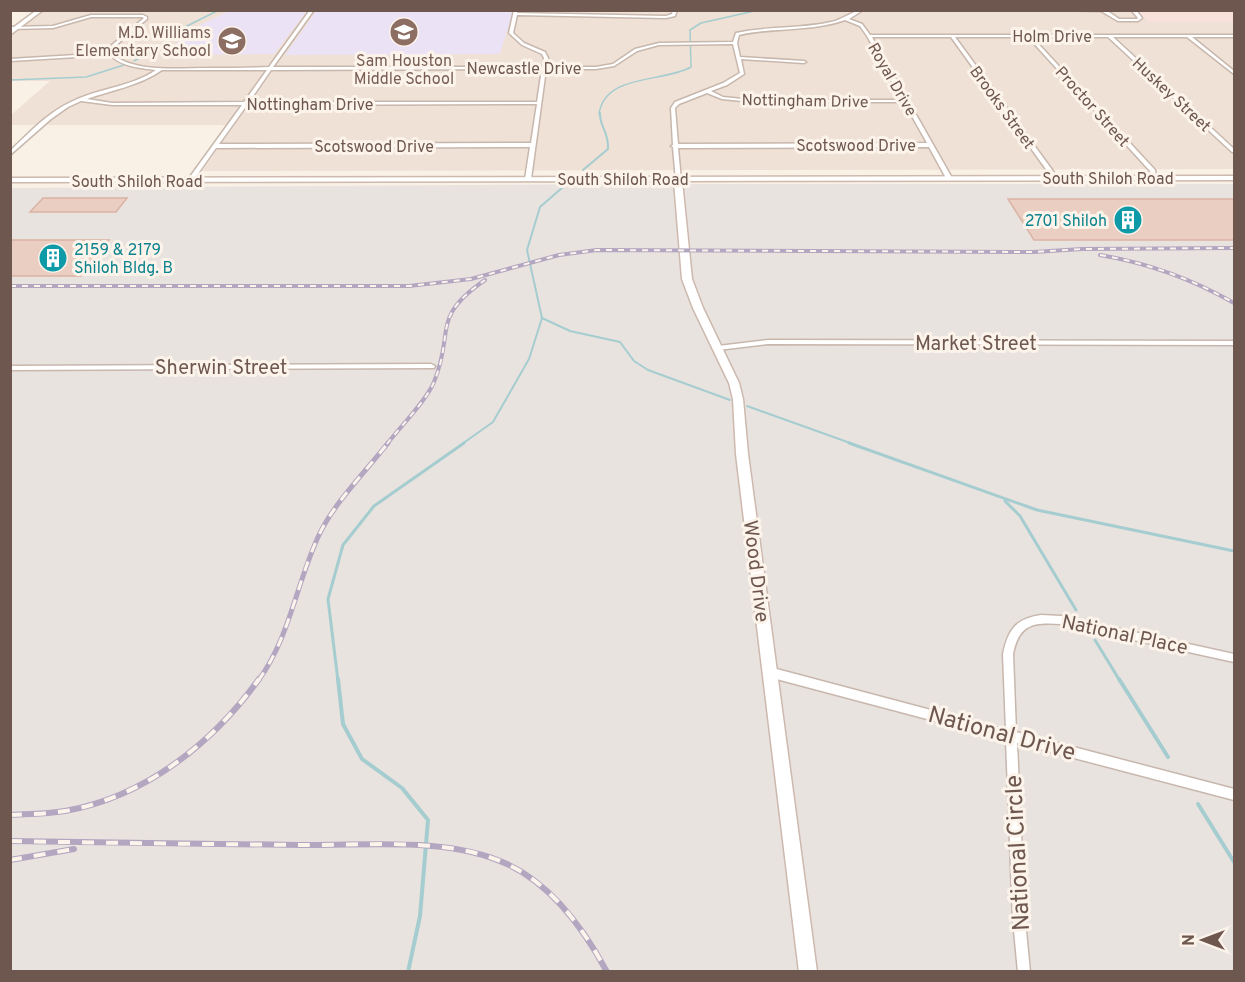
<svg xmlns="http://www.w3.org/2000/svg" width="1245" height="982" font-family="Overpass,sans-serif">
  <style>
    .residential { fill: #efe1d5 }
    .commercial { fill: #f8e1db }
    .industrial { fill: #e9e3df }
    .education { fill: #ece2f5 }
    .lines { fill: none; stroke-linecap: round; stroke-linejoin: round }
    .stream-far3 { stroke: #a5cdd0; stroke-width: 1.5 }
    .stream-far2 { stroke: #a5cdd0; stroke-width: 2 }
    .stream-far1 { stroke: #a5cdd0; stroke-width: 3 }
    .stream { stroke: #a5cdd0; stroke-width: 4 }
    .building { fill: #eacec1; stroke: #dbb3a4; stroke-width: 1.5 }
    .street-casing { stroke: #c8b7ad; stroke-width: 3 }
    .secondary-casing { stroke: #cdb9ae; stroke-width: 3 }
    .street { fill: #fff; fill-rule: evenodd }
    .secondary { fill: #fff; fill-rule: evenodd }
    .rail-far2-casing { stroke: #b2a6c1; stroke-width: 4 }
    .rail-far1-casing { stroke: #b2a6c1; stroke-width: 5 }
    .rail-casing { stroke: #b2a6c1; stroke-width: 6 }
    .rail-far2 { stroke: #fcf4eb; stroke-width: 2; stroke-dasharray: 6; stroke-linecap: butt }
    .rail-far1 { stroke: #fcf4eb; stroke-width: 3; stroke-dasharray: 10; stroke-linecap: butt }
    .rail { stroke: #fcf4eb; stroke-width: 4; stroke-dasharray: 12; stroke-linecap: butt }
    .labels { text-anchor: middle; stroke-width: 6; stroke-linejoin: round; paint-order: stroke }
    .far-education-label { font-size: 16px; fill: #785e54; stroke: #fcf4eb; text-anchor: end }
    .far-street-label { font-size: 16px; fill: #6e574e; stroke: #fcf4eb }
    .far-culture-label { font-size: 16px; fill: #0d838f; stroke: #fcf4eb; text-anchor: end }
    .street-label { font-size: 20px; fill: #6e574e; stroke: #fcf4eb }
    .near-street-label { font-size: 24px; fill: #6e574e; stroke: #fcf4eb }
  </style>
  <rect width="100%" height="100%" fill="#f9f0e6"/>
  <path class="residential" d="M 45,10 L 1138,11 L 1149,22 L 1234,22 L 1234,169 L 202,171 L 234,125 L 11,125 L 11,115 L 50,81 L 11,81 L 10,35 Z"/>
  <path class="commercial" d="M 1138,11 L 1234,11 L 1234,22 L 1149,22 Z"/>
  <path class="industrial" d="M 647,184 L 1234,184 L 1234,971 L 11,971 L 10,188 Z"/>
  <g class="education">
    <path d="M 229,11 L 229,10 L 307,11 L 274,54 L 178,55 L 169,51 L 190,30 Z"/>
    <path d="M 316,11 L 316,10 L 513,11 L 500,54 L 285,55 Z"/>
  </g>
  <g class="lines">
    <g class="stream-far3">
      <path d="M 134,61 L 162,46 L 169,39 L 166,37 L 171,34 L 219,10"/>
      <path d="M 10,80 L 86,77 L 124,65"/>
      <path d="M 599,114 C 605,73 663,83 691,67 L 690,30 L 701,23 L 759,10"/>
    </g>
    <g class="stream-far2">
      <path d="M 583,170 L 608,149 C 609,131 599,126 600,113"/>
      <path d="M 542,318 L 570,331 L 620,342 L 634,361 L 648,370 L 730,400"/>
      <path d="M 747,406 L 853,444"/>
      <path d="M 462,444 L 493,422 L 529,359 L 542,318 L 527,250 L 540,207 L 570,181"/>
    </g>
    <g class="stream-far1">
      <path d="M 849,443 L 1037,510 L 1234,551"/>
      <path d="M 1005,501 L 1020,516 L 1076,610"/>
      <path d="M 1095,640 L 1120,681"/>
      <path d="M 338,681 L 328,599 L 343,545 L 374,506 L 464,443"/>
    </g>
    <g class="stream">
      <path d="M 338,679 L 343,724 L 362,759 L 402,788 L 428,820 L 420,916 L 408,972"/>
      <path d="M 1119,679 L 1168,757"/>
      <path d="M 1198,804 L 1234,862"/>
    </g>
  </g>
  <g class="building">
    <path d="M 43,198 L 127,198 L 116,212 L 30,212 Z"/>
    <path d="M 1008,199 L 1234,199 L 1234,240 L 1034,240 Z"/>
    <path d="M 10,240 L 109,240 L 81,276 L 10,276 Z"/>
  </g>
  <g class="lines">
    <g class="street-casing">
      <g id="street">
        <path d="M 310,10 L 314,10 L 273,67 L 543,67 L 544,58 L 542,54 L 522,45 L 509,33 L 514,10 L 518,10 L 517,13 L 666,16 L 672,14 L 673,10 L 677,10 L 675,16 L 666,18 L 517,15 L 513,33 L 524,43 L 545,52 L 548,58 L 547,67 L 596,67 L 613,64 L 635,49 L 659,43 L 733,42 L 736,33 C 767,26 800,29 831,22 C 842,20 854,10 863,10 L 849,19 L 862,24 L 870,35 L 1234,35 L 1234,37 L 1192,37 L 1234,71 L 1234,74 L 1187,37 L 1113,37 L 1234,149 L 1234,152 L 1232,152 L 1108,37 L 1032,37 L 1155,170 L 1156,179 L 1152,179 L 1150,171 L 1028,37 L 955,37 L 1058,178 L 1053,179 L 951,37 L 872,37 L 952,178 L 951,179 L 946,178 L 929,147 L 678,148 L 681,180 L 676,181 L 673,147 L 671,146 L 673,145 L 671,108 L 675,102 L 723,83 L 740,73 L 733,44 L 659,45 L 637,51 L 614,66 L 596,69 L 546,69 L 531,179 L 528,181 L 525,179 L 530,147 L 216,148 L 192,182 L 188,182 L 187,181 L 242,105 L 112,105 L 81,101 L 68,107 L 51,119 L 10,155 L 10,151 C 30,132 48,112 73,101 C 100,88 131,87 156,70 C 141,68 122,67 110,55 L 10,61 L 10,59 L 109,53 L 112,45 L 144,18 L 142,17 L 91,17 L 53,28 L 10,29 L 10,27 L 53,26 L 91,15 L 143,15 L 147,17 L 147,19 L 115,46 L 113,54 C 133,73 182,68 208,68 C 228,68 249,68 269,67 ZM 845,20 L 860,26 L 867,36 L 902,100 L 752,100 L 723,97 L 711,91 L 727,85 L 744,74 L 741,59 L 804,63 L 806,62 L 804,61 L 740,57 L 737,43 L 739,35 C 774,27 811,32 845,20 ZM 542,69 L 537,102 L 249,102 L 271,70 ZM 162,70 L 267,70 L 244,102 L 112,103 L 87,99 C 112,90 139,86 162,70 ZM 707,93 L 722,99 L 752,102 L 904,102 L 927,143 L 678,144 L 675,108 L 679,104 ZM 537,104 L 531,143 L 219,144 L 247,105 Z"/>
        <path d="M 1048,10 L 1106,10 L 1119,19 L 1137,19 L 1138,18 L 1131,10 L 1136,10 L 1142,18 L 1138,21 L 1118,21 L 1101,11 Z"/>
        <path d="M 768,340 L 1234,341 L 1234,345 L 768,344 L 718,350 L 715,348 L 718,346 Z"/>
        <path d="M 431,364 L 435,366 L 434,368 L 10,370 L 10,366 Z"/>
        <path d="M 1041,615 L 1061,616 L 1234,654 L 1234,662 L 1061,624 C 1033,622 1019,624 1013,654 L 1016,732 L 1234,789 L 1234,800 L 1017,743 L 1025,920 L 1030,972 L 1018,972 L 1013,920 L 1006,740 L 769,677 L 765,675 L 764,672 L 765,669 L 769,667 L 1006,730 L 1003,654 C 1008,630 1015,619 1041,615 Z"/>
      </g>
    </g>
    <g class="secondary-casing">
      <g id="secondary">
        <path d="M 37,10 L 43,10 L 10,35 L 10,30 Z"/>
        <path d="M 1234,176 L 1234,180 L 682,181 L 692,279 L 703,308 L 739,383 L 743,399 L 748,454 L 817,972 L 799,972 L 736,454 L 733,399 L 729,383 L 693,308 L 682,279 L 674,181 L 10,182 L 10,178 Z"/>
      </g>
    </g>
    <use href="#street" class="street"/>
    <use href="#secondary" class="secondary"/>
    <g class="rail-far2-casing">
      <g id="rail-far2">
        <path d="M 1100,255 C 1148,263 1192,279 1234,303"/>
        <path d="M 10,286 L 409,286 L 471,279 L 559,255 L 597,250 L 1034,252 L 1082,249 L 1234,248"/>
        <path d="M 387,444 C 399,428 427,400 434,382 C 455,331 430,318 485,280"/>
      </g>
    </g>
    <g class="rail-far1-casing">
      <path id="rail-far1" d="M 258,681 C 290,637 296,584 319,535 C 334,503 366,471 388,443"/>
    </g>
    <g class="rail-casing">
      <g id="rail">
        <path d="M 10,815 C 28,814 47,814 65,811 C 145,797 213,743 259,679"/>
        <path d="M 10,841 C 107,843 204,844 300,845 C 365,846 447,836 507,864 C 552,885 584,929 607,972"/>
        <path d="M 10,860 L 74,849"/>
      </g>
    </g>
    <use href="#rail-far2" class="rail-far2"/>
    <use href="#rail-far1" class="rail-far1"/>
    <use href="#rail" class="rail"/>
  </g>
  <defs>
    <g id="school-disc" transform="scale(1.5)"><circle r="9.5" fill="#8d6e63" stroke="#fcf4eb"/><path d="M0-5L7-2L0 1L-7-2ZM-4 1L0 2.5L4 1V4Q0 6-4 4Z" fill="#fff"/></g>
    <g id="building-disc" transform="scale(1.5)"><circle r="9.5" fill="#0f9aa8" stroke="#fcf4eb"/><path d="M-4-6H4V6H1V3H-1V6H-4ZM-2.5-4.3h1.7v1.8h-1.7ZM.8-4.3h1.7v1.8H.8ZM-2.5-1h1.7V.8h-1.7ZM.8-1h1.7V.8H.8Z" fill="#fff"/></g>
  </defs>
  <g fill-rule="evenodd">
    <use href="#school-disc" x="404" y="32"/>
    <use href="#school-disc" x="232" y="41"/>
    <use href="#building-disc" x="1128" y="220"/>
    <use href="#building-disc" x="53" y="258"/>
  </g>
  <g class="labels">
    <g class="far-education-label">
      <text x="211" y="38">M.D. Williams<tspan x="211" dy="18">Elementary School</tspan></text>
      <text x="404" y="66" text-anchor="middle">Sam Houston<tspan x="404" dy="18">Middle School</tspan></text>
    </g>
    <g class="far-street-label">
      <text x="1052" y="42">Holm Drive</text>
      <text x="524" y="74">Newcastle Drive</text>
      <text transform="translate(893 79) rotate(60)" y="6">Royal Drive</text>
      <text transform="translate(1172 94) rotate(43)" y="6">Huskey Street</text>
      <text transform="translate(805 100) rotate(1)" y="6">Nottingham Drive</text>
      <text x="310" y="110">Nottingham Drive</text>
      <text transform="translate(1093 106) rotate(48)" y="6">Proctor Street</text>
      <text transform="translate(1003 107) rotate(54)" y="6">Brooks Street</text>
      <text x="856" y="151">Scotswood Drive</text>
      <text x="374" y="152">Scotswood Drive</text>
      <text x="1108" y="184">South Shiloh Road</text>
      <text x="623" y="185">South Shiloh Road</text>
      <text x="137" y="187">South Shiloh Road</text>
    </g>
    <g class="far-culture-label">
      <text x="1107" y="226">2701 Shiloh</text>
      <text x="74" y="255" text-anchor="start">2159 &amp; 2179<tspan x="74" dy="18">Shiloh Bldg. B</tspan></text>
    </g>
    <g class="street-label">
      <text x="976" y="350">Market Street</text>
      <text x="221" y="374">Sherwin Street</text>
      <text transform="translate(757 571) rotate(83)" y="7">Wood Drive</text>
      <text transform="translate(1125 634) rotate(12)" y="7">National Place</text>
    </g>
    <g class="near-street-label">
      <text transform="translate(1002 733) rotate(15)" y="8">National Drive</text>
      <text transform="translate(1017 853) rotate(-93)" y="8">National Circle</text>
    </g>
  </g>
  <rect width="1245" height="982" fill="none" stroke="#6e574e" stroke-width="24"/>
  <g transform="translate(1203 940) rotate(270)" stroke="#fcf4eb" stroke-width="4.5" paint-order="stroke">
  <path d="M0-4.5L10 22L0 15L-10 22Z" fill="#6e574e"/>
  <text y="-9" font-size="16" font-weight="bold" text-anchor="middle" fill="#6e574e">N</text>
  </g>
</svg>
